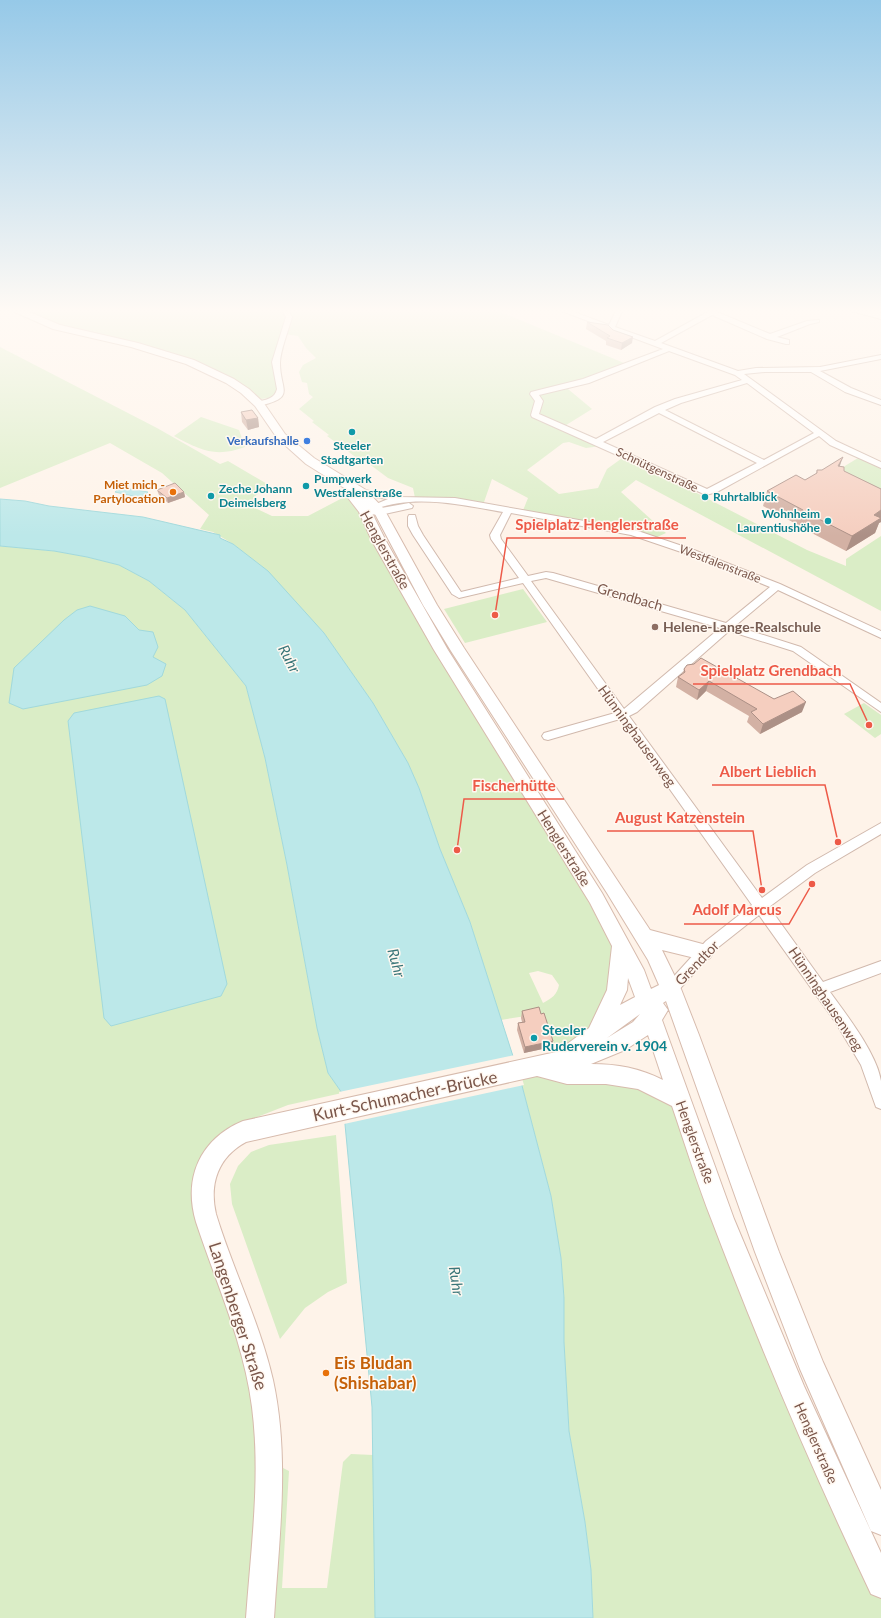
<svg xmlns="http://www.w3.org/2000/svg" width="881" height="1618" font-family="Lato,sans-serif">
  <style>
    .green { fill: #daedc6; fill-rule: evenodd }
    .water { fill: #bce8e9; stroke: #a1d9dc }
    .pier { fill: #fef3e9 }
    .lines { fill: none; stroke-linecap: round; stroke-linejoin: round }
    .street-casing { stroke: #d1b9ad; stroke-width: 2 }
    .secondary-casing { stroke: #d7bbad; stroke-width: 2 }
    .street { fill: #fff; fill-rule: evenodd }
    .secondary { fill: #fff; fill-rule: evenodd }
    .wall { fill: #d3b1a4 }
    .shaded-wall { fill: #ac9086 }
    .building { fill: #f5cebf; stroke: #ac9086 }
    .culture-dot { fill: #0f9aa8; stroke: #fff8f1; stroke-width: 1.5 }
    .shop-dot { fill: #3f7fe0; stroke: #fff8f1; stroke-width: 1.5 }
    .food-dot { fill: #e8710a; stroke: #fff8f1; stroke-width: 1.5 }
    .education-dot { fill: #8d6e63; stroke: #fff8f1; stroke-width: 1.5 }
    .labels { text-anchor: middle; stroke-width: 3; stroke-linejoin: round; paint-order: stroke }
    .far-shop-label { font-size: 12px; font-weight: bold; fill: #366cbe; stroke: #fff8f1; text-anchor: end }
    .far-culture-label { font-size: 12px; font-weight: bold; fill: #0d838f; stroke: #fff8f1; text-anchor: start }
    .far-street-label { font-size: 12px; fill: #7a564a; stroke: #fff8f1 }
    .far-food-label { font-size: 12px; font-weight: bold; fill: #c56008; stroke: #fff8f1; text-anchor: end }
    .street-label { font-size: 14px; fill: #7a564a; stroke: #fff8f1 }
    .education-label { font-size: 14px; font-weight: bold; fill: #785e54; stroke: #fff8f1; text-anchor: start }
    .culture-label { font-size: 14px; font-weight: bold; fill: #0d838f; stroke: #fff8f1; text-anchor: start }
    .water-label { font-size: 15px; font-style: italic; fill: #3a7679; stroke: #fff8f1 }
    .near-street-label { font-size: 17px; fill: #7a564a; stroke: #fff8f1 }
    .near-food-label { font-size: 17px; font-weight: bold; fill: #c56008; stroke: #fff8f1; text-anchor: start }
    .leader { fill: none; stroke: #ed5a48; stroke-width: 1.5 }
    .callout-dot { fill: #ed5a48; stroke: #fff8f1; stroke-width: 1.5 }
    .callout-label { font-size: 15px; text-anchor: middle; font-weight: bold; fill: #ed5a48; stroke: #fff8f1; stroke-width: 3; stroke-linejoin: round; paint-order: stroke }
  </style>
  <rect width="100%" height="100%" fill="#fef3e9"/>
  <g class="green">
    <path d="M 14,309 L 282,309 L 286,319 L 273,363 L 274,374 L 280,392 L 274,397 L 255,400 L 245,391 L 191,362 L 57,327 Z"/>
    <path d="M 286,309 L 490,309 L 503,313 L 624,363 L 585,378 L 562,384 L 592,409 L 563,427 L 601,446 L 586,448 L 569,442 L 563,443 L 527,470 L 559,494 L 598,488 L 607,469 L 625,456 L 807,550 L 846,566 L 846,559 L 881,536 L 881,611 L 636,480 L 621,492 L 666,533 L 655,538 L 522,513 L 528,498 L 492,479 L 483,505 L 415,498 L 413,488 L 388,478 L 364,460 L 361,461 L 327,436 L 329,435 L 312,422 L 314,421 L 299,409 L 313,397 L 309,394 L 307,383 L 302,382 L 299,372 L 303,365 L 316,358 L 306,348 L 298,336 L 285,334 L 287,329 L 293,325 L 291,326 C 292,318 292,314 286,309 Z"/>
    <path d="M 0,347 L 157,428 L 220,464 L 228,461 L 269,485 L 254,497 L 251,502 L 253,507 L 272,516 L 308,516 L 350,494 L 576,879 L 612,945 L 614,969 L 602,1010 L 587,1030 L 555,1058 L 543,1020 L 538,1014 L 501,1020 L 470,922 L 440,849 L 419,788 L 408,763 L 373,703 L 324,633 L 261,566 L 233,544 L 213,532 L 200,529 L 209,515 L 162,473 L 110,443 L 0,488 ZM 538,971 L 552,975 L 559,985 C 557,995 552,998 543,1003 L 529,973 Z"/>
    <path d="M 201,417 L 239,430 L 245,447 C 215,458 200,450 174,436 Z"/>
    <path d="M 858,458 L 881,468 L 881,500 L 830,475 Z"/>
    <path d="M 0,546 L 54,551 L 87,557 L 119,565 L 149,581 L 185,610 L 246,686 L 265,758 L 287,865 L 317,1028 L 328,1073 L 342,1093 L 288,1105 L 234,1126 L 195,1172 L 252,1373 L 261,1466 L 252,1618 L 0,1618 Z"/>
    <path d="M 523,589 L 547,622 L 465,643 L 444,609 Z"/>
    <path d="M 864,703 L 881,715 L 881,734 L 875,738 L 844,714 Z"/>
    <path d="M 564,1065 L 678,1102 L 881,1588 L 881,1618 L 593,1618 L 591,1570 L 585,1522 L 569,1431 L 564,1342 L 564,1298 L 561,1258 L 551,1196 L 520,1078 Z"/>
    <path d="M 336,1135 L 347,1283 L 328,1292 L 305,1308 L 280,1339 L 232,1204 L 230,1184 L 238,1166 L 251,1152 L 269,1145 Z"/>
    <path d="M 351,1454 L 373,1455 L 375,1618 L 272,1618 L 283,1468 L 289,1471 L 282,1588 L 327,1588 L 343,1462 Z"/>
  </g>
  <g class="water">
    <path d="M 122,486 L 125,488 L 148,492 L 142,498 L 115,492 Z"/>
    <path d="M 0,499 L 25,501 L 49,506 L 143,517 L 220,535 L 220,538 L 233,544 L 268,571 L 306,613 L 324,633 L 373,703 L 408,763 L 419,788 L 440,849 L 470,922 L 520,1078 L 551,1196 L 561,1258 L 564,1298 L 564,1342 L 569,1431 L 585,1522 L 591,1570 L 593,1618 L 375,1618 L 372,1407 L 342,1093 L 328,1073 L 317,1028 L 287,865 L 265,758 L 246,686 L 185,610 L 149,581 L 119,565 L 87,557 L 54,551 L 0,546 Z"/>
    <path d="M 90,606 L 125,616 L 139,630 L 153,632 L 158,647 L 153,657 L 166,664 L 162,676 L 147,685 L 23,709 L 9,703 L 14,668 L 64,620 L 77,610 Z"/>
    <path d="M 159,696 L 165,699 L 227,984 L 221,996 L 111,1026 L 104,1018 L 68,721 L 74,713 Z"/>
  </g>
  <path class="pier" d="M 515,1055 L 524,1085 L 344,1124 L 339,1092 Z"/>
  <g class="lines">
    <g class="street-casing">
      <g id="street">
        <path d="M 281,309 L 287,309 L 292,317 C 289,329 280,351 280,363 C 280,391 297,397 259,406 L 255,404 L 256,402 C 265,400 275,399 277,389 L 272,362 L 286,317 Z"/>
        <path d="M 556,309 L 566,309 L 609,325 L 617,309 L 623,309 L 615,327 L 655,341 L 713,309 L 721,309 L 717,312 L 770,334 L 807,321 L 819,320 L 819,322 L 810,324 L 777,337 L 789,340 L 789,344 L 786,344 L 767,339 L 712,315 L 661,343 L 738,371 L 756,368 L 820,367 L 881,355 L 881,359 L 820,371 L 851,388 L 881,400 L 881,405 L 845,392 L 811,372 L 765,372 L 744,374 L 836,441 L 881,462 L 881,468 L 830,445 L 819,436 L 717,492 L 706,495 L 532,417 L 531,415 L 535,401 L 530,394 L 531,392 L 583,379 L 663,349 ZM 669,351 L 735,375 L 742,380 L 675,399 L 655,407 L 596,439 L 539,414 L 543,401 L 539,395 L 589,383 ZM 747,383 L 814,433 L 764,460 L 665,410 L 681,403 ZM 659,413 L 757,463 L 707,489 L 603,442 Z"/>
        <path d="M 362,490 L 395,494 L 399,497 L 455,498 L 635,530 L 694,550 L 780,584 L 881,631 L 881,638 L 778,590 L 735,626 L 801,647 L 881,703 L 881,712 L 793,651 L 729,631 L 637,712 L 629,716 L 762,898 L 807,865 L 881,823 L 881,834 L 815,873 L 769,907 L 823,982 L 881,961 L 881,973 L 830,992 C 846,1014 877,1054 881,1081 C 881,1090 881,1100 881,1109 L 876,1107 L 861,1065 L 836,1023 L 759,915 L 716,949 L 676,993 L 671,995 L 666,993 L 664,989 L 666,985 L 706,941 L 752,905 L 620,719 L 548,740 L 544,739 L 542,736 L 544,733 L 615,713 L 523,583 L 459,598 L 452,594 L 413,535 L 408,526 L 408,517 L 409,515 L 415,515 L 418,526 L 423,535 L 461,592 L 519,578 L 491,539 L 490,535 L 503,512 C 462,505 415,494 376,509 L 409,503 L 413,506 L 412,508 L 380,515 L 369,514 L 362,510 L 388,499 L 359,495 L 359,491 ZM 511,513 L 631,535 L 687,554 L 770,587 L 726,623 L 553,573 L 546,572 L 528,576 L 501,539 L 500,535 ZM 546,578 L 720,628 L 624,709 L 531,581 Z"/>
      </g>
    </g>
    <g class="secondary-casing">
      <g id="secondary">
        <path d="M 8,309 L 22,309 L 60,325 L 138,343 L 194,360 L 234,379 L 249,389 L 263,402 L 285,434 L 314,458 L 366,490 L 384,509 L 437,605 L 464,648 L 650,930 L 710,946 L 713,952 L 710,958 L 703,960 L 662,950 L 681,989 L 699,1035 L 779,1252 L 823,1362 L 881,1490 L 881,1535 L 871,1531 L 800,1369 L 755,1252 L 666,1001 L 663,1003 L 668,1010 L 662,1020 L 734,1219 L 804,1386 L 881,1553 L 881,1598 L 871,1594 C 813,1472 760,1347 712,1221 C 697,1183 685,1144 672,1106 L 638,1089 L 606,1084 L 567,1084 L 537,1076 L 246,1142 C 218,1157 209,1184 216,1214 C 233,1270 260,1323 273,1380 C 290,1458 279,1539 274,1618 L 246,1618 C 251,1548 261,1477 252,1407 C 244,1343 216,1283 196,1222 C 183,1178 200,1139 243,1121 L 556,1052 L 589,1028 L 607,990 L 612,946 L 590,903 L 434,650 L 372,541 L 359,512 L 345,494 L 349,491 L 306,464 L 277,438 L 255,406 L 241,393 L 226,383 L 186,364 L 131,347 L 53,329 ZM 369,507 L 375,514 L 423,605 L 451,651 L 607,893 L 648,960 L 659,985 L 651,989 L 644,970 L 602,893 L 448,650 L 386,541 ZM 628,978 L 635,997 L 620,1005 L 627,990 ZM 640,1014 L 633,1022 L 607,1038 ZM 648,1035 L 663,1080 C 639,1068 618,1064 591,1064 L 625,1050 Z"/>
        <path d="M 849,309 L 866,309 L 881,313 L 881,319 L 851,311 Z"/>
      </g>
    </g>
    <use href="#street" class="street"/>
    <use href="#secondary" class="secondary"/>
  </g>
  <g class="wall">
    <path d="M 587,322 L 613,330 L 632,343 L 621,350 L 606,345 L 606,341 L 586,329 Z"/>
    <path d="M 241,412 L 258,418 L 259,427 L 248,430 L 242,422 Z"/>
    <path d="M 839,467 L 844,471 L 881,489 L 881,522 L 879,523 L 875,533 L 846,551 L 808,531 L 802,531 L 797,529 L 798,525 L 763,506 L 767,491 L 805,480 L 816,474 L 817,470 L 822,470 Z"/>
    <path d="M 157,490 L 184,492 L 185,497 L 168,503 L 159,495 Z"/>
    <path d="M 684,669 L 774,699 L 802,712 L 760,734 L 747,722 L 749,716 L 706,691 L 697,700 L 676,687 L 678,677 L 683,674 Z"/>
    <path d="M 522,1011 L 541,1014 L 553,1041 L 552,1047 L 524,1053 L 517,1030 L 518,1023 L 522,1022 L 521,1018 Z"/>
  </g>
  <g class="shaded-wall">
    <path d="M 633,337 L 632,343 L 621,350 L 622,343 Z"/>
    <path d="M 258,418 L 259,427 L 248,430 L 246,420 Z"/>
    <path d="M 843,457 L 838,471 L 838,466 Z"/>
    <path d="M 184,492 L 185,497 L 168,503 L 167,498 Z"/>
    <path d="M 881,510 L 881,522 L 879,523 L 875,533 L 846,551 L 852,536 L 874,515 Z"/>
    <path d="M 709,681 L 706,691 L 697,700 L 699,690 Z"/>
    <path d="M 806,702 L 802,712 L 760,734 L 763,724 Z"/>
    <path d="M 553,1041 L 552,1047 L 524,1053 L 525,1047 Z"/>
  </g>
  <g class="building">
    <path d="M 587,322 L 608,325 L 613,330 L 633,337 L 622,343 L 607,338 L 610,336 Z"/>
    <path d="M 252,410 L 258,418 L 246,420 L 241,412 Z"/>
    <path d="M 843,457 L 838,466 L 844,467 L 844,471 L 881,489 L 881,510 L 874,515 L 881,518 L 852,536 L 813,516 L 807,517 L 802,514 L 803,510 L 767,491 L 796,475 L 805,480 L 817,473 L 817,470 L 822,470 Z"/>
    <path d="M 175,483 L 184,492 L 167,498 L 157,490 Z"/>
    <path d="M 701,658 L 774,699 L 793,691 L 806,702 L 763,724 L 751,712 L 757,709 L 709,681 L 699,690 L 678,677 L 685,672 L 684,669 L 687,665 L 694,664 Z"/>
    <path d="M 539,1007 L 541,1014 L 544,1013 L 553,1041 L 525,1047 L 518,1023 L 525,1022 L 522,1011 Z"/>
  </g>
  <linearGradient id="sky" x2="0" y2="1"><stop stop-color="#96c9e8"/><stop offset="0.58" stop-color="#fffaf5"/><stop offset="1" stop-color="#fffaf5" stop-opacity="0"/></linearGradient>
  <rect width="881" height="536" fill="url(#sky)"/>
  <g class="culture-dot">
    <circle cx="352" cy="432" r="4"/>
    <circle cx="306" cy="486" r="4"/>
    <circle cx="211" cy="496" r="4"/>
    <circle cx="705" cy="497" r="4"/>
    <circle cx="828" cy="521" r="4"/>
    <circle cx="534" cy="1038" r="4"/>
  </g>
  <circle class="shop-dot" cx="307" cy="441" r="4"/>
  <g class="food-dot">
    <circle cx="173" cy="492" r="4"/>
    <circle cx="326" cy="1373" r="4"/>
  </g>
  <circle class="education-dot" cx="655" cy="627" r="4"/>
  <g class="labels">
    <g class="far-shop-label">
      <text x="299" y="445">Verkaufshalle</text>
    </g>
    <g class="far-culture-label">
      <text x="352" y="450" text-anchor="middle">Steeler<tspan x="352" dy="14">Stadtgarten</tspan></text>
      <text x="314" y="483">Pumpwerk<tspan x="314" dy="14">Westfalenstraße</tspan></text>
      <text x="219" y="493">Zeche Johann<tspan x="219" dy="14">Deimelsberg</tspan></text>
      <text x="713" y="501">Ruhrtalblick</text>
      <text x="820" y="518" text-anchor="end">Wohnheim<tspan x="820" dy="14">Laurentiushöhe</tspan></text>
    </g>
    <g class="far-street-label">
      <text transform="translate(657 470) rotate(25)" y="4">Schnütgenstraße</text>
      <text transform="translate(720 564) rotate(21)" y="4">Westfalenstraße</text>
    </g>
    <g class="far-food-label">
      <text x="165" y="489">Miet mich -<tspan x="165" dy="14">Partylocation</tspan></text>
    </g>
    <g class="street-label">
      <text transform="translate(385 550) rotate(61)" y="5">Henglerstraße</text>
      <text transform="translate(630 597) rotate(16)" y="5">Grendbach</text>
      <text transform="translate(637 736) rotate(54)" y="5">Hünninghausenweg</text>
      <text transform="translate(564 848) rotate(58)" y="5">Henglerstraße</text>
      <text transform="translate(697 963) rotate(-46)" y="5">Grendtor</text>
      <text transform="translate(826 999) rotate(56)" y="5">Hünninghausenweg</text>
      <text transform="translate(695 1142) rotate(70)" y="5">Henglerstraße</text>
      <text transform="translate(816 1443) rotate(66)" y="5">Henglerstraße</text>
    </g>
    <g class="education-label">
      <text x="663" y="632">Helene-Lange-Realschule</text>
    </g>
    <g class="culture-label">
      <text x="542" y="1035">Steeler<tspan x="542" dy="16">Ruderverein v. 1904</tspan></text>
    </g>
    <g class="water-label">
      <text transform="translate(289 659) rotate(63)" y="5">Ruhr</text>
      <text transform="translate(396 963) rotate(74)" y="5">Ruhr</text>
      <text transform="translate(456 1281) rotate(81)" y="5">Ruhr</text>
    </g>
    <g class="near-street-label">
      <text transform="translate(405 1096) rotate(-12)" y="6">Kurt-Schumacher-Brücke</text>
      <text transform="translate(238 1316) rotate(72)" y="6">Langenberger Straße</text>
    </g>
    <g class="near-food-label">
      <text x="334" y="1369">Eis Bludan<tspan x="334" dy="20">(Shishabar)</tspan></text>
    </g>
  </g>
  <path class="leader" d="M495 615L507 538H686M869 725L850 684H693M838 842L825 785H712M457 850L464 799H564M762 890L753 831H607M812 884L789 924H684"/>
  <g class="callout-dot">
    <circle cx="495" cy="615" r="4"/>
    <circle cx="869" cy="725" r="4"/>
    <circle cx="838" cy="842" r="4"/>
    <circle cx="457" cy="850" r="4"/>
    <circle cx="762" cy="890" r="4"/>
    <circle cx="812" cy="884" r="4"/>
  </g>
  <g class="callout-label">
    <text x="597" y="530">Spielplatz Henglerstraße</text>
    <text x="771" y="676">Spielplatz Grendbach</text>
    <text x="768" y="777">Albert Lieblich</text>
    <text x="514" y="791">Fischerhütte</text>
    <text x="680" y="823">August Katzenstein</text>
    <text x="737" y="915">Adolf Marcus</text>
  </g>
</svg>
